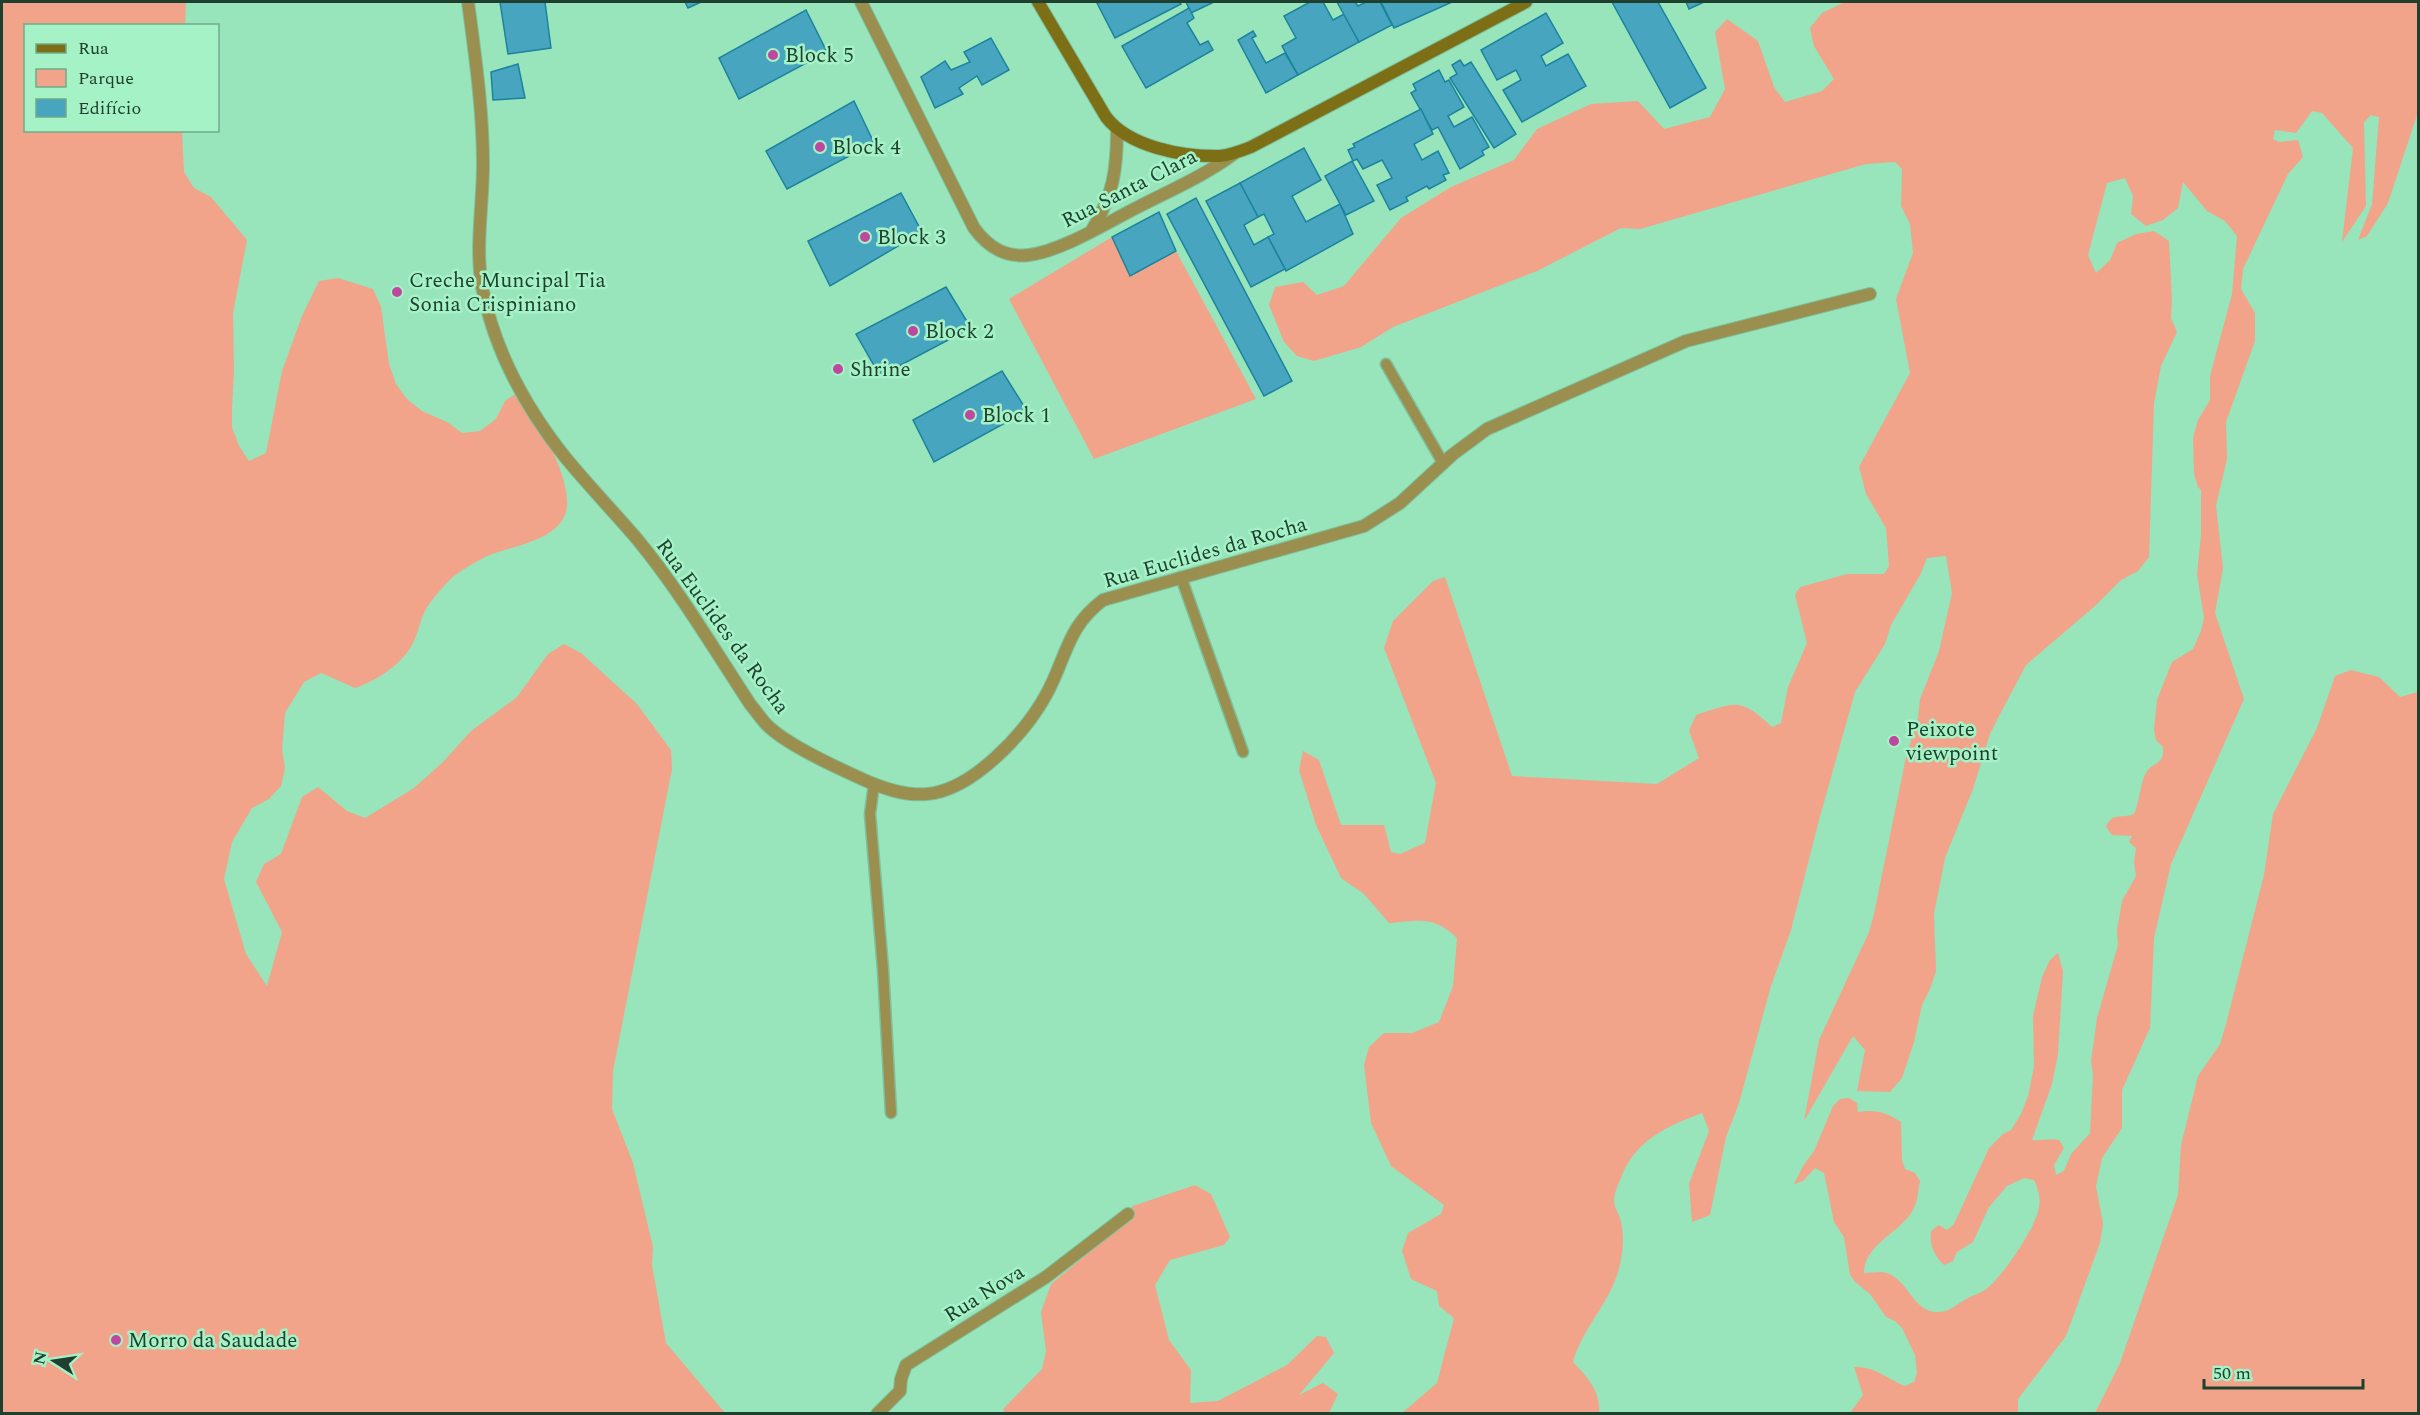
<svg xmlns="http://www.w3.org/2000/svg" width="2420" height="1415" font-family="Spectral,serif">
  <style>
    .green { fill: #f1a48a }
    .building { fill: #47a5c0; stroke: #1c839d; stroke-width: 1.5 }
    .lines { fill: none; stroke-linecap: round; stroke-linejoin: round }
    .lane-casing { stroke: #7ec09c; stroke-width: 13 }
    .street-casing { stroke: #7ec09c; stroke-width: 14 }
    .secondary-casing { stroke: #7ec09c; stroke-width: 14 }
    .lane { stroke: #9a8f4f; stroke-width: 10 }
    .street { stroke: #9a8f4f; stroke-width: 12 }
    .secondary { stroke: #7c6f16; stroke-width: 12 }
    .poi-dot { fill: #be489e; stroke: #a5f2c7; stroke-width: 2 }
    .labels { text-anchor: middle; stroke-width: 5; stroke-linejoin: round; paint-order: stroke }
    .poi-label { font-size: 21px; fill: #20402f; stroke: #a5f2c7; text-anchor: start }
    .street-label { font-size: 21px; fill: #20402f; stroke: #a5f2c7 }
  </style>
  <rect width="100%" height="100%" fill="#98e4bb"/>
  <g class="green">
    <path d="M 2,2 L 186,2 L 185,25 L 26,26 L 26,130 L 182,131 L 184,172 L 194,188 L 211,197 L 247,240 L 233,313 L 234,371 L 232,408 L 232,427 L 239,446 L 249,461 L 266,453 L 282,371 L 302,316 L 319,281 L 338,278 L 373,289 L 381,307 L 389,364 L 396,384 L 407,399 L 422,411 L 447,422 L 462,433 L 480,431 L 496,419 L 505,401 L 521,390 C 536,419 574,480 566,512 C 557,542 509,546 485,557 C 476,562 463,569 454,576 C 445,584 434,597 427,607 C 421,617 419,630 414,641 C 404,663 378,680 355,688 L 321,673 L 304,682 L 285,713 L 282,750 L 285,768 L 281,786 L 269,799 L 252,808 L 232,842 L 224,879 L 246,954 L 267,986 L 282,932 L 256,882 L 264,864 L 281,854 L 302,797 L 318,787 L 347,811 L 365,818 L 414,788 L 443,762 L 471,731 L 517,697 L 548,654 L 564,644 L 581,653 L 637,704 L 671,750 L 672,769 L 613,1071 L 612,1109 L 633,1163 L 653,1247 L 652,1265 L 666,1343 L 725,1413 L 2,1414 Z"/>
    <path d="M 1845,2 L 2418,2 L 2418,112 L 2388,203 L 2367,236 L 2358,240 L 2372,204 L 2379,117 L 2371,115 L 2364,122 L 2366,206 L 2342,242 L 2353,148 L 2322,113 L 2312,111 L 2296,133 L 2275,130 L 2273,139 L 2279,142 L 2298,140 L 2303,157 L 2288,174 L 2243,269 L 2241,289 L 2255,313 L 2255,341 L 2226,422 L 2227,459 L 2216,506 L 2223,568 L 2215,613 L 2244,699 L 2171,864 L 2154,938 L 2150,1028 L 2122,1090 L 2122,1128 L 2102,1158 L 2096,1186 L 2103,1224 L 2100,1243 L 2066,1336 L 2018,1399 L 2018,1413 L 1850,1413 L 1863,1395 L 1854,1367 C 1875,1366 1887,1379 1905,1386 L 1914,1382 L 1917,1373 L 1915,1355 L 1902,1328 L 1895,1321 L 1886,1317 L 1870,1294 L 1855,1282 L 1850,1275 L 1844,1237 L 1834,1222 L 1824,1173 L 1815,1168 L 1803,1181 L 1794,1184 L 1803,1166 L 1814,1151 L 1833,1106 L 1840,1099 L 1849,1098 L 1857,1103 L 1858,1112 C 1876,1109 1886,1112 1901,1122 L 1902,1160 L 1905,1169 L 1915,1173 L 1920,1181 C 1918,1190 1918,1200 1914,1208 C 1901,1234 1865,1242 1864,1273 C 1870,1273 1876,1272 1882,1272 C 1907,1275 1911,1310 1935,1312 C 1950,1313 1956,1304 1968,1298 C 1973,1295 1979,1294 1985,1290 C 2001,1279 2037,1226 2039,1207 C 2041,1197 2038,1189 2034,1180 L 2024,1178 L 2007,1186 L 1989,1207 L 1973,1242 L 1957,1252 L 1953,1261 L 1944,1265 C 1934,1256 1929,1244 1931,1231 L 1939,1225 L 1947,1230 L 1954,1224 L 1989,1148 L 2003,1134 L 2011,1130 L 2021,1114 L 2028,1096 L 2034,1067 L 2033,1016 L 2042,977 L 2050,960 L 2058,953 L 2063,971 L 2058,1054 L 2052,1084 L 2032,1140 C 2042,1141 2049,1138 2059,1140 L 2064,1148 L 2054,1165 L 2056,1175 L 2064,1171 L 2071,1154 L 2090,1133 L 2093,1074 L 2091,1061 L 2097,1018 L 2118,945 L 2117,930 L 2122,901 L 2136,876 L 2134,862 L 2136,848 L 2129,842 L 2132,836 L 2112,835 L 2106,827 C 2112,812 2121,819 2134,814 C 2139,802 2140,788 2144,777 C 2150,760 2165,768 2163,747 L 2156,740 L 2154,730 L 2157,700 L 2172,662 L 2193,649 L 2201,631 L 2204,618 L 2197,574 L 2201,535 L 2201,490 L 2198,487 L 2194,474 L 2193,438 L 2198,420 L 2210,400 L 2210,376 L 2232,294 L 2237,236 L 2225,221 L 2207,211 L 2183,182 L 2178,208 L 2163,220 L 2146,226 L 2131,214 L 2133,196 L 2125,178 L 2107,183 L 2088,255 L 2096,273 L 2110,260 L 2117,243 L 2136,234 L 2154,231 L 2169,241 L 2172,300 L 2171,318 L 2177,332 L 2161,366 L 2154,403 L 2149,557 L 2138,571 L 2121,580 L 2095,606 L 2026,665 L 1999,716 L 1990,734 L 1973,789 L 1945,858 L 1934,914 L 1936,971 L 1930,989 L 1922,1005 L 1914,1042 L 1902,1078 L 1890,1092 L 1857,1091 L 1865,1050 L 1853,1036 L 1804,1121 L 1819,1040 L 1869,932 L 1874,914 L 1906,757 L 1918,718 L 1920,699 L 1939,651 L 1952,593 L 1946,556 L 1927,558 L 1920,575 L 1891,625 L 1885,644 L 1855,692 L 1819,820 L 1791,930 L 1771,986 L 1739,1103 L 1726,1137 L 1710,1215 L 1692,1222 L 1689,1184 L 1709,1131 L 1702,1113 C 1668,1126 1637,1139 1622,1175 C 1619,1183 1614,1192 1614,1201 C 1614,1206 1618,1213 1620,1218 C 1625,1236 1623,1255 1618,1272 C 1608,1305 1582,1329 1573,1362 C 1587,1377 1601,1391 1599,1413 L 1402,1413 L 1437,1383 L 1454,1318 L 1439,1306 L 1437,1291 L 1411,1279 L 1402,1251 L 1408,1233 L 1441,1214 L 1444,1205 L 1391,1166 L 1371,1123 L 1364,1065 L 1369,1047 L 1384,1033 L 1412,1033 L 1439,1022 L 1453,986 L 1457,938 C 1433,915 1420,921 1389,923 L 1364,894 L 1341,878 L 1316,825 L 1299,770 L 1303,751 L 1319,760 L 1341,825 L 1384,825 L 1391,852 L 1400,854 L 1425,843 L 1436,783 L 1384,648 L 1393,621 L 1433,581 L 1445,577 L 1512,776 L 1657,784 L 1699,758 L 1689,731 L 1696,715 C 1736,702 1740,697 1772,727 L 1781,723 L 1788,687 L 1807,643 L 1795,595 L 1800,587 L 1847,574 L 1884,574 L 1889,566 L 1886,528 L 1866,494 L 1859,467 L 1910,373 L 1896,299 L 1913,253 L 1910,224 L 1901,206 L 1902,169 L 1895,162 L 1866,164 L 1640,229 L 1621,228 L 1537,271 L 1393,327 L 1361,347 L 1314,361 L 1297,356 L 1284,342 L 1269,305 L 1275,287 L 1303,282 L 1317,295 L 1344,286 L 1401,218 L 1451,187 L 1514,160 L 1537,129 L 1591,104 L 1638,101 L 1664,129 L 1710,117 L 1725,89 L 1715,32 L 1727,19 L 1758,41 L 1774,87 L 1785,102 L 1822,91 L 1834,79 L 1814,46 L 1810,28 L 1822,13 Z"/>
    <path d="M 1112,237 L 1130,276 L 1176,251 L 1256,399 L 1094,459 L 1009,299 Z"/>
    <path d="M 2351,670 L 2379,677 L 2400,697 L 2418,692 L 2418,1413 L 2095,1413 L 2120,1363 L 2178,1195 L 2181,1145 L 2198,1076 L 2220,1044 L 2226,1024 L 2264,875 L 2273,814 L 2317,728 L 2335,676 Z"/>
    <path d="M 1195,1185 L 1211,1194 L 1230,1237 L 1224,1245 L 1170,1260 L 1155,1285 L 1169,1340 L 1191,1370 L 1190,1403 L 1218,1401 L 1287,1365 L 1317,1336 L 1326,1337 L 1334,1353 L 1299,1395 L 1323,1383 L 1338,1394 L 1329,1413 L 1003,1414 L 1004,1408 L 1042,1369 L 1046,1351 L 1041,1312 L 1051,1284 L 1109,1236 L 1133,1206 Z"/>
  </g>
  <g class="building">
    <path d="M 500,2 L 545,2 L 551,48 L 508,54 Z"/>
    <path d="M 685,2 L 701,2 L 688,8 Z"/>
    <path d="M 1101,2 L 1179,2 L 1181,4 L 1115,38 L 1097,3 Z"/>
    <path d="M 1186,2 L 1214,2 L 1191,13 Z"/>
    <path d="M 1310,2 L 1323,2 L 1333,20 L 1344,14 L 1359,42 L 1298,75 L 1282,46 L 1296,38 L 1284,16 Z"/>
    <path d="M 1337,2 L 1355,2 L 1358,6 L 1366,2 L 1380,2 L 1392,25 L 1359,42 Z"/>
    <path d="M 1381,2 L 1452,2 L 1394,28 Z"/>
    <path d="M 1612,2 L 1658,2 L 1706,88 L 1670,108 Z"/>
    <path d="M 1686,2 L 1704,2 L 1689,9 Z"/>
    <path d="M 1189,8 L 1194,18 L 1187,23 L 1200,45 L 1208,41 L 1213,50 L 1146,88 L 1122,46 Z"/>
    <path d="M 806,10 L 827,52 L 739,99 L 719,58 Z"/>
    <path d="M 1546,13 L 1563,43 L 1541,56 L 1546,66 L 1568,54 L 1586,86 L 1522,122 L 1503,90 L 1521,80 L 1516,70 L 1497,80 L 1481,50 Z"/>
    <path d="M 1253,31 L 1256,36 L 1252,38 L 1266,63 L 1285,53 L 1298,75 L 1266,93 L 1238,40 Z"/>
    <path d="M 991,38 L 1009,70 L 982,85 L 977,76 L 959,88 L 963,94 L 935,108 L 921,77 L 945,61 L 951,70 L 970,62 L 964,52 Z"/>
    <path d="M 1460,60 L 1464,66 L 1471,62 L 1516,134 L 1494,148 L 1450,78 L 1457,74 L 1452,65 Z"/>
    <path d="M 518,64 L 525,98 L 493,100 L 491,72 Z"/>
    <path d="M 1439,70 L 1445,82 L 1449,80 L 1464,107 L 1448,116 L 1454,127 L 1472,117 L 1489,147 L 1482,151 L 1484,155 L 1460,169 L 1438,127 L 1432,130 L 1411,93 L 1416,90 L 1413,84 Z"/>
    <path d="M 854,101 L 874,143 L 787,189 L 766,151 Z"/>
    <path d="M 1421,109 L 1433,134 L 1414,144 L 1422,160 L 1438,151 L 1449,173 L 1443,175 L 1446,180 L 1429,189 L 1427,186 L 1406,197 L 1408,201 L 1390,210 L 1377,185 L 1392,178 L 1382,160 L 1363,169 L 1357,159 L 1353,161 L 1348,150 L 1355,147 L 1353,144 Z"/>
    <path d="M 1304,148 L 1321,180 L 1292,196 L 1306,222 L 1340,204 L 1353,234 L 1286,271 L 1268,237 L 1274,234 L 1264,214 L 1258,217 L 1240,183 Z"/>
    <path d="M 1352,161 L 1374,201 L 1346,215 L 1325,176 Z"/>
    <path d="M 1240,183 L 1258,217 L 1244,225 L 1254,245 L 1268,237 L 1285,269 L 1251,287 L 1206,201 Z"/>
    <path d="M 901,193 L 922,232 L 830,286 L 808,241 Z"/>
    <path d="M 1196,198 L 1292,381 L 1264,396 L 1167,214 Z"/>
    <path d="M 1159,212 L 1176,251 L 1130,276 L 1112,237 Z"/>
    <path d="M 946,287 L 971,328 L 880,376 L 856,334 Z"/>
    <path d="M 1002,371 L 1027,411 L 934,462 L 913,420 Z"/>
  </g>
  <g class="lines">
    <g class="lane-casing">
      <g id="lane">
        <path d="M 1386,364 L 1443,463"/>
        <path d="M 1181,577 L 1243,752"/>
        <path d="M 874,784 L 870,814 L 883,969 L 891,1113"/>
      </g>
    </g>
    <g class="street-casing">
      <g id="street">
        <path d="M 468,2 C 475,55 483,110 483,164 C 483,205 475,247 482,287 C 494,349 526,408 565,457 C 588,485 613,511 637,539 C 679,590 714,649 750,704 C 756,711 761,719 767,725 C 787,745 836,767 862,779 C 882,788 904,796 927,794 C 973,790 1025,733 1046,695 C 1067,657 1066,628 1103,600 L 1364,526 L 1400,503 L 1452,455 L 1487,429 L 1686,341 L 1870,294"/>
        <path d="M 861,2 L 974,228 C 988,247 1005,258 1029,255 C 1062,251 1108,222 1138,207 C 1171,190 1206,175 1235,153"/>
        <path d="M 1092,230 C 1113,196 1117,170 1117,130"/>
        <path d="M 877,1414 L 900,1391 L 901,1379 L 906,1365 L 1046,1277 L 1128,1214"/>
      </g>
    </g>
    <g class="secondary-casing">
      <path id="secondary" d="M 1038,2 L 1106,117 C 1129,147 1183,157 1220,156 C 1231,155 1241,151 1251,147 L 1526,2"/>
    </g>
    <use href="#lane" class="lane"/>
    <use href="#street" class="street"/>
    <use href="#secondary" class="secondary"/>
  </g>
  <g class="poi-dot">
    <circle cx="773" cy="55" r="6"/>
    <circle cx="820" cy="147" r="6"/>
    <circle cx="865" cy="237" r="6"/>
    <circle cx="397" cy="292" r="6"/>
    <circle cx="913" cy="331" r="6"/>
    <circle cx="838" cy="369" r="6"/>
    <circle cx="970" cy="415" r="6"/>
    <circle cx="1894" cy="741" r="6"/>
    <circle cx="116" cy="1340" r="6"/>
  </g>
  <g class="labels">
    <g class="poi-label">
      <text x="785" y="62">Block 5</text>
      <text x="832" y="154">Block 4</text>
      <text x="877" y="244">Block 3</text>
      <text x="409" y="287">Creche Muncipal Tia<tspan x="409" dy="24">Sonia Crispiniano</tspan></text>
      <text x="925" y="338">Block 2</text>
      <text x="850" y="376">Shrine</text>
      <text x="982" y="422">Block 1</text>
      <text x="1906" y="736">Peixote<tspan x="1906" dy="24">viewpoint</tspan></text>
      <text x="128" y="1347">Morro da Saudade</text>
    </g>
    <g class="street-label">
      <text transform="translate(1129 188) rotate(-27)" y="7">Rua Santa Clara</text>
      <text transform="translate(1205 552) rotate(-16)" y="7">Rua Euclides da Rocha</text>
      <text transform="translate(723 626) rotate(54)" y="7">Rua Euclides da Rocha</text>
      <text transform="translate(984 1293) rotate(-32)" y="7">Rua Nova</text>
    </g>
  </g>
  <rect width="2420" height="1415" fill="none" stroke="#20402f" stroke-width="6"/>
  <rect x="24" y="24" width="195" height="108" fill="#a5f2c7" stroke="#70ab8a" stroke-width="1.5"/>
  <rect x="36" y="44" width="30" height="9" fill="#7c6f16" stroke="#70ab8a" stroke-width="1.5"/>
  <text x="78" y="54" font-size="18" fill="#20402f">Rua</text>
  <rect x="36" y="69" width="30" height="18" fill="#f1a48a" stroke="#70ab8a" stroke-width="1.5"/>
  <text x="78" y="84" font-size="18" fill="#20402f">Parque</text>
  <rect x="36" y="99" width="30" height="18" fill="#47a5c0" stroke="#70ab8a" stroke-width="1.5"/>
  <text x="78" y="114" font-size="18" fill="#20402f">Edifício</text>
  <g transform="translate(54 1361) rotate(282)" stroke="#a5f2c7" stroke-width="4.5" paint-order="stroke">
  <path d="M0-4.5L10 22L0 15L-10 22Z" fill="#20402f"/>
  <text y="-9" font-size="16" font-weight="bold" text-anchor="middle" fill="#20402f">N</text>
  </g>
  <path d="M2204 1379v9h159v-9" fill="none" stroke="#20402f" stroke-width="3"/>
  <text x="2213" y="1379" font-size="18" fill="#20402f" stroke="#a5f2c7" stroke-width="4.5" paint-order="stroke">50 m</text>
</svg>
